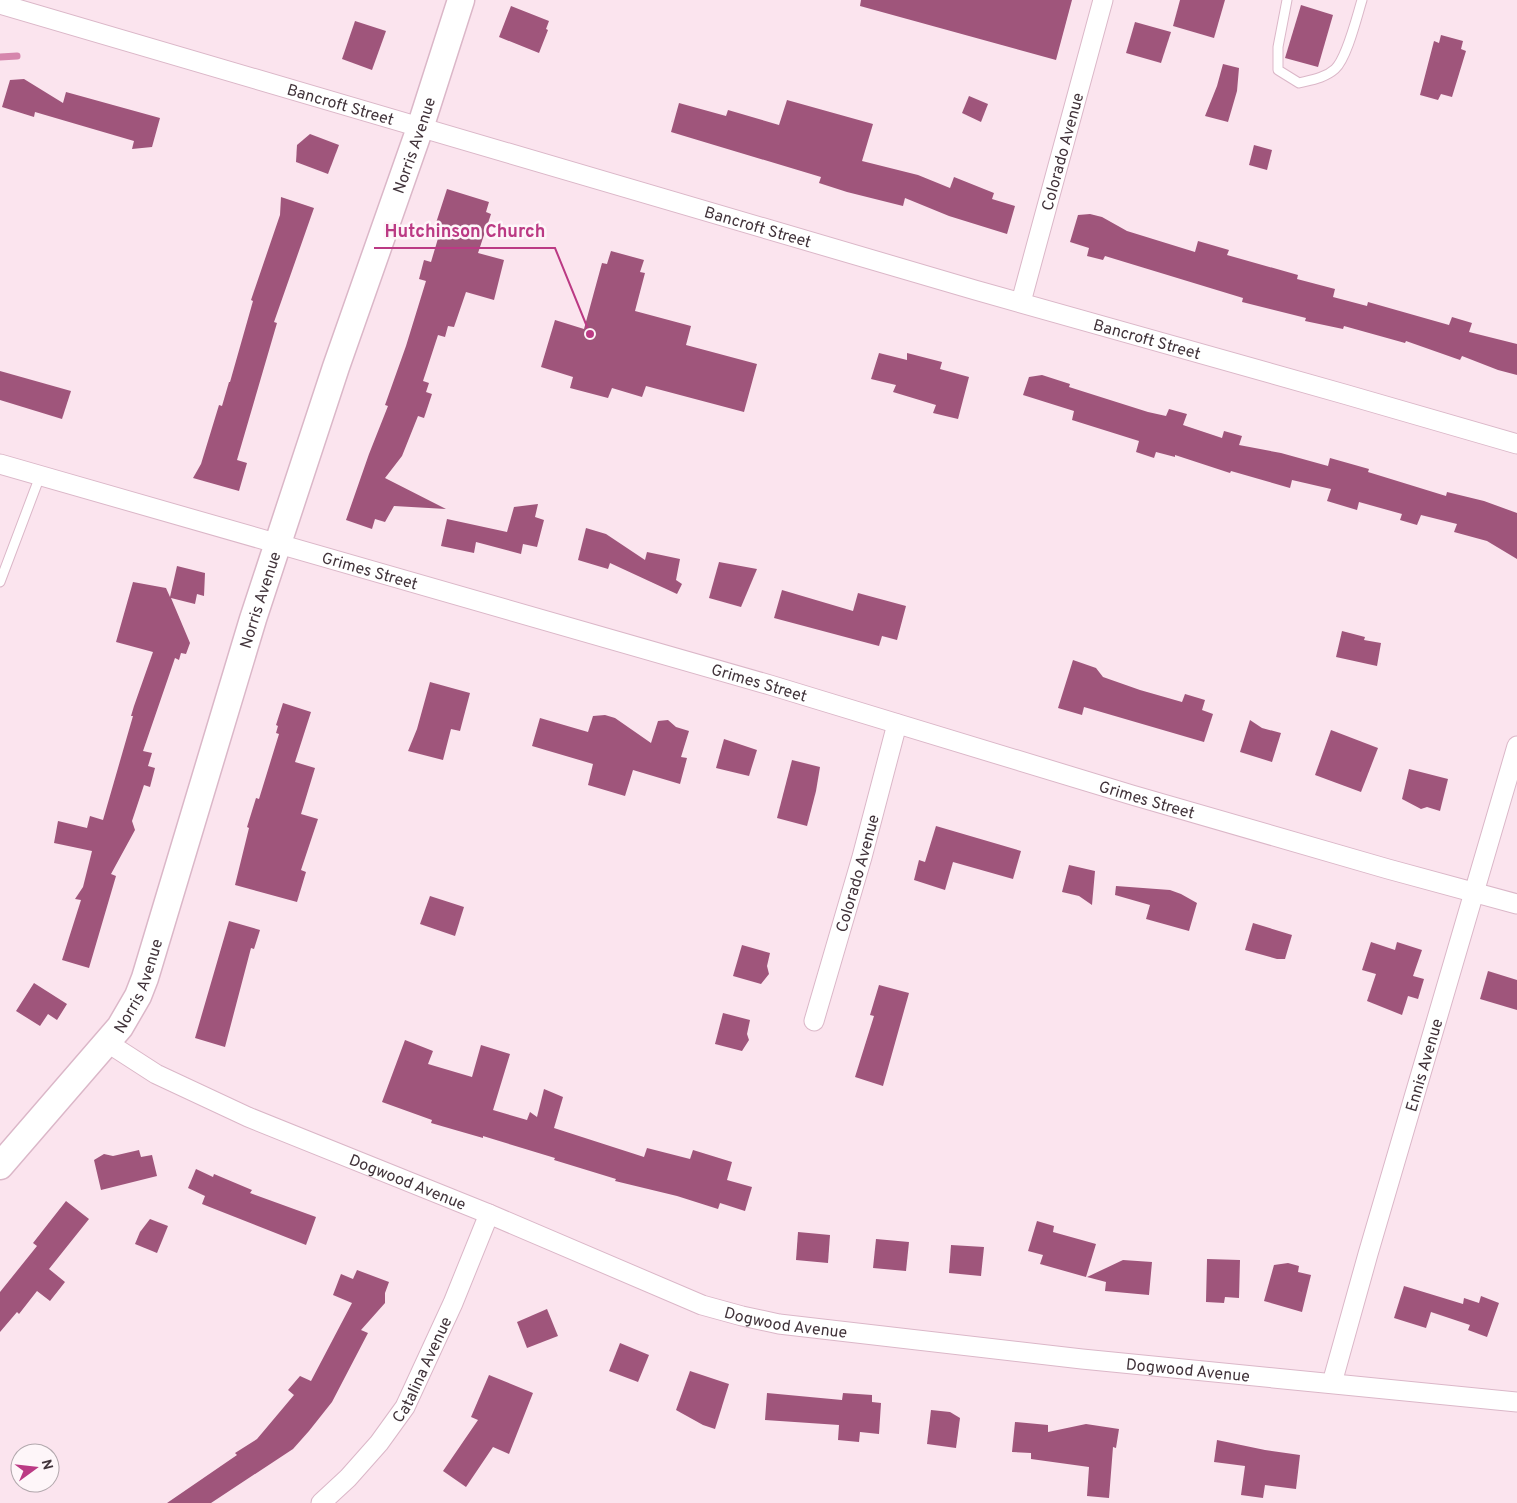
<svg xmlns="http://www.w3.org/2000/svg" width="1517" height="1503" font-family="Overpass,sans-serif">
  <style>
    .lines { fill: none; stroke-linecap: round; stroke-linejoin: round }
    .stream { stroke: #d686ad; stroke-width: 7 }
    .building { fill: #9f557b }
    .lane-casing { stroke: #dbb7c8; stroke-width: 11 }
    .street-casing { stroke: #dbb7c8; stroke-width: 21 }
    .secondary-casing { stroke: #dbb7c8; stroke-width: 29 }
    .lane { stroke: #fff; stroke-width: 9 }
    .street { stroke: #fff; stroke-width: 19 }
    .secondary { stroke: #fff; stroke-width: 26 }
    .labels { text-anchor: middle; stroke-width: 5; stroke-linejoin: round; paint-order: stroke }
    .street-label { font-size: 16px; fill: #41333a; stroke: #fef6f9 }
    .leader { fill: none; stroke: #bb3a84; stroke-width: 2 }
    .callout-dot { fill: #bb3a84; stroke: #fef6f9; stroke-width: 2 }
    .callout-label { font-size: 18px; text-anchor: middle; font-weight: bold; fill: #bb3a84; stroke: #fef6f9; stroke-width: 5; stroke-linejoin: round; paint-order: stroke }
  </style>
  <rect width="100%" height="100%" fill="#fbe4ee"/>
  <g class="lines">
    <path class="stream" d="M 0,57 L 17,56"/>
  </g>
  <g class="building">
    <path d="M 861,0 L 1072,0 L 1056,60 L 860,6 Z"/>
    <path d="M 1180,0 L 1225,0 L 1214,38 L 1173,26 Z"/>
    <path d="M 1301,5 L 1333,15 L 1318,67 L 1285,58 Z"/>
    <path d="M 511,6 L 549,21 L 546,29 L 548,30 L 539,53 L 499,37 Z"/>
    <path d="M 355,21 L 386,31 L 372,70 L 342,59 Z"/>
    <path d="M 1135,22 L 1171,32 L 1161,63 L 1126,53 Z"/>
    <path d="M 1441,35 L 1463,41 L 1461,49 L 1466,51 L 1452,97 L 1441,94 L 1438,100 L 1420,95 L 1434,41 L 1439,43 Z"/>
    <path d="M 1223,64 L 1239,68 L 1237,91 L 1228,122 L 1205,116 L 1217,86 Z"/>
    <path d="M 24,79 L 63,103 L 66,92 L 160,118 L 152,147 L 132,149 L 134,141 L 35,112 L 34,117 L 2,107 L 10,80 Z"/>
    <path d="M 969,96 L 988,104 L 981,122 L 962,113 Z"/>
    <path d="M 787,100 L 873,124 L 862,161 L 918,175 L 950,188 L 954,177 L 994,193 L 992,199 L 1015,206 L 1007,234 L 949,216 L 905,198 L 903,206 L 847,192 L 819,183 L 821,177 L 671,132 L 679,103 L 726,116 L 728,110 L 779,125 Z"/>
    <path d="M 310,134 L 339,145 L 328,174 L 296,162 L 297,145 Z"/>
    <path d="M 1254,145 L 1272,150 L 1267,170 L 1249,165 Z"/>
    <path d="M 447,189 L 489,202 L 486,212 L 491,214 L 478,253 L 504,260 L 494,300 L 466,292 L 454,327 L 448,326 L 445,337 L 438,335 L 423,381 L 429,383 L 426,392 L 432,394 L 424,418 L 418,416 L 402,456 L 385,478 L 446,509 L 394,506 L 385,522 L 375,519 L 372,529 L 346,520 L 369,454 L 388,406 L 385,405 L 406,346 L 426,281 L 419,279 L 424,260 L 431,262 L 442,225 L 436,223 Z"/>
    <path d="M 281,197 L 314,208 L 274,322 L 277,323 L 237,460 L 247,463 L 239,491 L 193,478 L 201,464 L 219,405 L 222,406 L 229,382 L 230,382 L 253,301 L 251,300 L 280,215 Z"/>
    <path d="M 1090,214 L 1102,217 L 1127,231 L 1195,252 L 1198,241 L 1229,250 L 1227,255 L 1298,275 L 1297,279 L 1335,289 L 1333,297 L 1367,306 L 1368,302 L 1449,325 L 1452,317 L 1472,323 L 1469,332 L 1517,344 L 1517,375 L 1498,370 L 1462,356 L 1460,360 L 1406,341 L 1405,343 L 1344,326 L 1343,329 L 1305,321 L 1306,318 L 1242,302 L 1243,298 L 1105,256 L 1103,260 L 1087,256 L 1089,248 L 1070,242 L 1078,215 Z"/>
    <path d="M 611,251 L 644,260 L 640,272 L 645,273 L 635,311 L 691,326 L 686,345 L 757,364 L 744,412 L 646,386 L 642,397 L 612,388 L 608,398 L 570,388 L 573,377 L 541,367 L 555,320 L 584,329 L 602,263 L 607,264 Z"/>
    <path d="M 879,353 L 907,360 L 907,353 L 942,362 L 940,369 L 969,377 L 958,419 L 933,413 L 936,405 L 893,392 L 896,385 L 871,379 Z"/>
    <path d="M 0,371 L 71,391 L 62,419 L 0,400 Z"/>
    <path d="M 1042,375 L 1070,384 L 1069,387 L 1148,412 L 1166,416 L 1169,409 L 1187,414 L 1183,425 L 1222,438 L 1224,431 L 1242,436 L 1239,445 L 1281,453 L 1328,466 L 1330,458 L 1369,469 L 1368,472 L 1446,496 L 1447,492 L 1484,501 L 1517,513 L 1517,559 L 1487,541 L 1454,532 L 1457,524 L 1421,515 L 1417,525 L 1400,520 L 1402,514 L 1359,502 L 1357,510 L 1327,501 L 1331,489 L 1292,480 L 1290,488 L 1231,471 L 1230,473 L 1175,455 L 1175,457 L 1156,452 L 1154,458 L 1136,452 L 1139,441 L 1072,420 L 1074,411 L 1023,395 L 1029,377 Z"/>
    <path d="M 538,504 L 535,517 L 544,520 L 537,547 L 523,544 L 521,554 L 476,542 L 474,553 L 441,546 L 447,519 L 507,532 L 514,507 Z"/>
    <path d="M 586,528 L 606,534 L 645,560 L 647,552 L 680,559 L 676,580 L 682,584 L 677,594 L 610,563 L 608,569 L 578,560 Z"/>
    <path d="M 719,562 L 757,569 L 741,607 L 709,598 Z"/>
    <path d="M 177,566 L 205,573 L 204,596 L 197,594 L 195,604 L 171,598 L 190,643 L 186,654 L 181,653 L 179,660 L 175,658 L 143,751 L 152,753 L 148,766 L 155,768 L 150,787 L 144,785 L 132,821 L 135,830 L 111,874 L 116,876 L 89,968 L 62,960 L 81,900 L 75,899 L 83,887 L 92,851 L 54,843 L 58,821 L 87,828 L 90,816 L 103,820 L 133,716 L 131,716 L 134,706 L 153,652 L 116,642 L 133,582 L 166,588 L 170,597 Z"/>
    <path d="M 782,590 L 853,611 L 858,593 L 906,606 L 897,640 L 882,636 L 879,646 L 774,618 Z"/>
    <path d="M 1342,631 L 1365,637 L 1364,640 L 1381,643 L 1377,666 L 1336,657 Z"/>
    <path d="M 1073,660 L 1096,668 L 1103,677 L 1140,690 L 1182,702 L 1185,694 L 1205,700 L 1202,710 L 1213,714 L 1204,742 L 1084,707 L 1082,715 L 1058,708 Z"/>
    <path d="M 430,682 L 470,693 L 460,731 L 451,729 L 443,760 L 408,751 L 417,729 Z"/>
    <path d="M 283,703 L 311,712 L 295,762 L 315,768 L 301,814 L 318,819 L 301,870 L 306,872 L 297,902 L 235,885 L 249,828 L 247,827 L 256,798 L 259,799 L 279,734 L 276,733 L 278,726 L 276,725 Z"/>
    <path d="M 605,715 L 615,718 L 651,743 L 658,721 L 668,720 L 676,727 L 689,731 L 681,757 L 687,758 L 680,784 L 633,770 L 625,796 L 588,785 L 593,764 L 532,746 L 540,718 L 588,732 L 593,716 Z"/>
    <path d="M 1250,720 L 1262,728 L 1281,733 L 1272,762 L 1240,752 Z"/>
    <path d="M 1331,730 L 1378,748 L 1361,792 L 1315,775 Z"/>
    <path d="M 724,739 L 757,750 L 749,776 L 716,768 Z"/>
    <path d="M 792,760 L 820,767 L 816,791 L 807,826 L 777,818 Z"/>
    <path d="M 1409,769 L 1448,779 L 1440,811 L 1427,807 L 1421,809 L 1402,799 Z"/>
    <path d="M 936,826 L 1021,851 L 1013,879 L 953,862 L 945,890 L 914,880 L 919,860 L 925,862 Z"/>
    <path d="M 1069,865 L 1095,871 L 1092,905 L 1079,896 L 1062,892 Z"/>
    <path d="M 1116,886 L 1170,890 L 1181,894 L 1197,903 L 1189,931 L 1146,919 L 1150,905 L 1115,895 Z"/>
    <path d="M 430,896 L 464,907 L 455,936 L 420,924 Z"/>
    <path d="M 229,921 L 260,930 L 254,949 L 251,948 L 225,1047 L 195,1038 Z"/>
    <path d="M 1253,923 L 1292,935 L 1285,959 L 1277,959 L 1245,950 Z"/>
    <path d="M 1371,942 L 1395,950 L 1397,942 L 1422,950 L 1413,976 L 1424,979 L 1418,999 L 1408,996 L 1402,1015 L 1367,1001 L 1376,974 L 1362,970 Z"/>
    <path d="M 742,945 L 770,953 L 767,966 L 769,974 L 761,984 L 733,976 Z"/>
    <path d="M 1488,971 L 1517,980 L 1517,1010 L 1480,999 Z"/>
    <path d="M 34,983 L 67,1004 L 57,1020 L 48,1014 L 40,1026 L 16,1011 Z"/>
    <path d="M 879,985 L 909,993 L 883,1086 L 855,1077 L 874,1016 L 870,1015 Z"/>
    <path d="M 723,1013 L 750,1020 L 747,1034 L 749,1040 L 742,1051 L 715,1044 Z"/>
    <path d="M 405,1040 L 433,1051 L 428,1064 L 472,1077 L 481,1045 L 510,1054 L 493,1110 L 527,1120 L 530,1112 L 537,1117 L 544,1089 L 563,1097 L 554,1128 L 644,1157 L 647,1148 L 690,1159 L 693,1150 L 732,1162 L 727,1180 L 752,1187 L 745,1211 L 720,1203 L 718,1209 L 677,1196 L 615,1181 L 616,1179 L 554,1160 L 555,1158 L 483,1136 L 483,1138 L 431,1123 L 432,1120 L 382,1102 Z"/>
    <path d="M 139,1150 L 141,1157 L 152,1155 L 157,1176 L 101,1190 L 94,1160 L 104,1154 L 113,1156 Z"/>
    <path d="M 196,1169 L 213,1177 L 214,1174 L 252,1190 L 250,1193 L 316,1217 L 306,1245 L 202,1204 L 205,1196 L 188,1188 Z"/>
    <path d="M 66,1201 L 89,1219 L 49,1269 L 65,1282 L 50,1301 L 37,1291 L 19,1314 L 17,1312 L 0,1332 L 0,1292 L 37,1246 L 33,1243 Z"/>
    <path d="M 150,1219 L 168,1226 L 157,1253 L 135,1244 L 140,1232 Z"/>
    <path d="M 1037,1221 L 1054,1226 L 1053,1232 L 1096,1244 L 1086,1277 L 1040,1264 L 1043,1255 L 1028,1251 Z"/>
    <path d="M 798,1232 L 830,1235 L 828,1263 L 796,1260 Z"/>
    <path d="M 876,1239 L 909,1242 L 906,1271 L 873,1268 Z"/>
    <path d="M 951,1245 L 984,1247 L 981,1276 L 949,1273 Z"/>
    <path d="M 1207,1259 L 1240,1260 L 1239,1298 L 1225,1297 L 1224,1303 L 1206,1302 Z"/>
    <path d="M 1123,1260 L 1152,1262 L 1149,1295 L 1105,1291 L 1106,1282 L 1087,1277 Z"/>
    <path d="M 1288,1263 L 1299,1266 L 1298,1272 L 1311,1275 L 1302,1312 L 1264,1301 L 1274,1265 Z"/>
    <path d="M 357,1270 L 389,1282 L 385,1293 L 385,1303 L 361,1330 L 368,1333 L 332,1402 L 309,1431 L 293,1449 L 211,1503 L 167,1503 L 237,1455 L 235,1453 L 257,1439 L 294,1395 L 288,1390 L 300,1376 L 311,1381 L 352,1303 L 333,1295 L 341,1274 L 353,1279 Z"/>
    <path d="M 1404,1286 L 1463,1304 L 1464,1298 L 1479,1303 L 1481,1296 L 1499,1303 L 1487,1337 L 1468,1330 L 1470,1325 L 1431,1312 L 1426,1328 L 1394,1318 Z"/>
    <path d="M 547,1309 L 558,1336 L 527,1348 L 517,1322 Z"/>
    <path d="M 620,1343 L 649,1355 L 638,1382 L 609,1371 Z"/>
    <path d="M 690,1371 L 729,1384 L 715,1429 L 703,1425 L 676,1410 Z"/>
    <path d="M 489,1375 L 533,1393 L 509,1454 L 493,1447 L 466,1487 L 443,1471 L 478,1420 L 471,1417 Z"/>
    <path d="M 767,1393 L 842,1400 L 843,1393 L 872,1395 L 872,1402 L 881,1403 L 879,1434 L 860,1432 L 859,1442 L 838,1440 L 839,1425 L 765,1420 Z"/>
    <path d="M 931,1410 L 950,1412 L 960,1418 L 956,1448 L 927,1444 Z"/>
    <path d="M 1015,1422 L 1048,1425 L 1048,1432 L 1086,1424 L 1119,1429 L 1116,1448 L 1113,1447 L 1109,1498 L 1087,1496 L 1089,1467 L 1031,1459 L 1031,1453 L 1012,1452 Z"/>
    <path d="M 1217,1440 L 1265,1450 L 1300,1455 L 1296,1489 L 1265,1485 L 1263,1498 L 1241,1495 L 1245,1466 L 1214,1462 Z"/>
  </g>
  <g class="lines">
    <g class="lane-casing">
      <g id="lane">
        <path d="M 1287,0 L 1278,47 L 1278,70 L 1299,83 C 1311,80 1325,78 1335,69 C 1347,58 1357,16 1362,0"/>
        <path d="M 0,582 L 40,476"/>
      </g>
    </g>
    <g class="street-casing">
      <g id="street">
        <path id="s1" d="M 0,4 L 975,290 L 1344,394 L 1517,444"/>
        <path id="s2" d="M 1021,302 L 1103,0"/>
        <path id="s3" d="M 0,464 L 770,685 L 1132,795 L 1388,869 L 1517,904"/>
        <path id="s4" d="M 814,1021 L 862,857 L 897,724"/>
        <path id="s5" d="M 108,1043 L 156,1074 L 248,1117 L 489,1214 L 702,1305 L 742,1316 L 779,1324 L 1082,1359 L 1517,1402"/>
        <path id="s6" d="M 1332,1383 L 1368,1254 L 1517,746"/>
        <path id="s7" d="M 321,1503 L 348,1478 L 379,1443 L 405,1407 L 453,1303 L 489,1214"/>
      </g>
    </g>
    <g class="secondary-casing">
      <g id="secondary">
        <path id="s8" d="M 0,1166 L 120,1027 L 138,996 L 145,978 L 253,619 L 336,367 L 420,128 L 461,0"/>
      </g>
    </g>
    <use href="#lane" class="lane"/>
    <use href="#street" class="street"/>
    <use href="#secondary" class="secondary"/>
  </g>
  <g class="labels">
    <g class="street-label">
      <text dy="6" stroke="none"><textPath href="#s1" startOffset="355">Bancroft Street</textPath></text>
      <text dy="6" stroke="none"><textPath href="#s8" startOffset="1114">Norris Avenue</textPath></text>
      <text dy="6" stroke="none"><textPath href="#s2" startOffset="156">Colorado Avenue</textPath></text>
      <text dy="6" stroke="none"><textPath href="#s1" startOffset="790">Bancroft Street</textPath></text>
      <text dy="6" stroke="none"><textPath href="#s1" startOffset="1195">Bancroft Street</textPath></text>
      <text dy="6" stroke="none"><textPath href="#s3" startOffset="385">Grimes Street</textPath></text>
      <text dy="6" stroke="none"><textPath href="#s8" startOffset="634">Norris Avenue</textPath></text>
      <text dy="6" stroke="none"><textPath href="#s3" startOffset="790">Grimes Street</textPath></text>
      <text dy="6" stroke="none"><textPath href="#s3" startOffset="1195">Grimes Street</textPath></text>
      <text dy="6" stroke="none"><textPath href="#s4" startOffset="154">Colorado Avenue</textPath></text>
      <text dy="6" stroke="none"><textPath href="#s8" startOffset="229">Norris Avenue</textPath></text>
      <text dy="6" stroke="none"><textPath href="#s6" startOffset="331">Ennis Avenue</textPath></text>
      <text dy="6" stroke="none"><textPath href="#s5" startOffset="331">Dogwood Avenue</textPath></text>
      <text dy="6" stroke="none"><textPath href="#s5" startOffset="736">Dogwood Avenue</textPath></text>
      <text dy="6" stroke="none"><textPath href="#s7" startOffset="169">Catalina Avenue</textPath></text>
      <text dy="6" stroke="none"><textPath href="#s5" startOffset="1141">Dogwood Avenue</textPath></text>
    </g>
  </g>
  <path class="leader" d="M590 334L555 248H374"/>
  <circle class="callout-dot" cx="590" cy="334" r="5"/>
  <g class="callout-label">
    <text x="465" y="237">Hutchinson Church</text>
  </g>
  <g transform="translate(35 1468) rotate(75)"><circle r="24" fill="#fef6f9" stroke="#b2a8ad"/>
  <path d="M0-4L9 19L0 12L-9 19Z" fill="#bb3a84"/>
  <text y="-8" font-size="14" font-weight="bold" text-anchor="middle" fill="#41333a">N</text>
  </g>
</svg>
